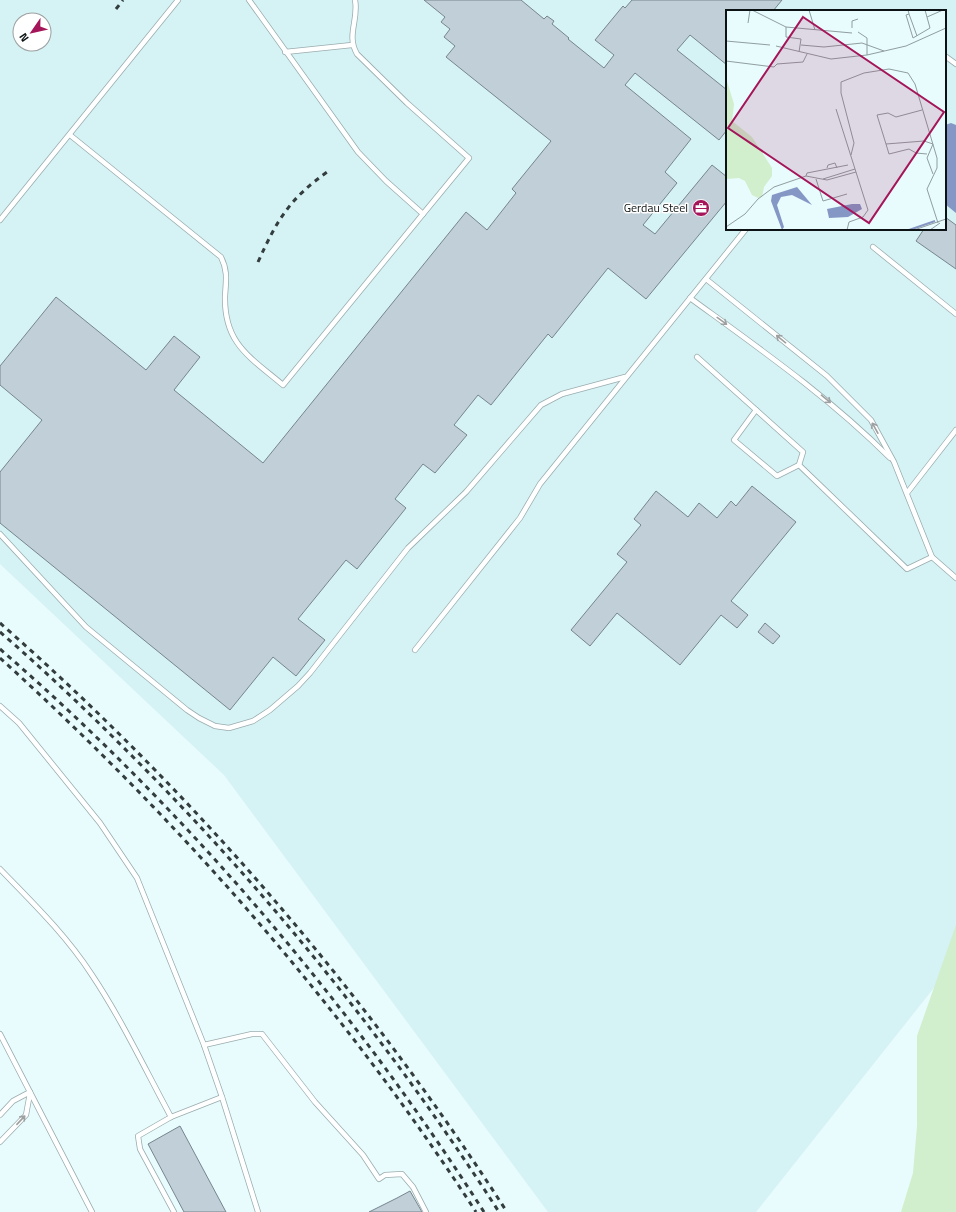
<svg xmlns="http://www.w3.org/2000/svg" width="956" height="1212" font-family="'Titillium Web',sans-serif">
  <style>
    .built { fill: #d5f2f5; fill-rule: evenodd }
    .green { fill: #d1eecd }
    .water { fill: #8598c5 }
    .building { fill: #c0cfd8; stroke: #77858d }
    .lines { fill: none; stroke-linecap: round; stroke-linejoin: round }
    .lane-casing { stroke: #9aacae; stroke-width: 6 }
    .lane { stroke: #fff; stroke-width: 4.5 }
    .rail { stroke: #343d3e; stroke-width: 3; stroke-dasharray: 5 5; stroke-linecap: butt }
    .oneway { stroke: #9ea1a1 }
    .labels { text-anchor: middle; stroke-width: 3; stroke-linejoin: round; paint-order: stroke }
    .poi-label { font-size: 12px; fill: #0d1314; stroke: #fff; text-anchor: end }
    .inset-river { fill: none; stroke: #8598c5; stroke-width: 2 }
    .inset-road { fill: none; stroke: #909ea0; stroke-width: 1 }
    .view { fill: #a41559; fill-opacity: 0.15; stroke: #a41559; stroke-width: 2 }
    .inset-edge { fill: none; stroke: #0d1314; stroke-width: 2 }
  </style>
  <rect width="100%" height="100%" fill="#e8fbfd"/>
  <path class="built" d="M 0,0 L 956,0 L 956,960 L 756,1212 L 548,1212 L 224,775 L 0,564 ZM 727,11 L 945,11 L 945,229 L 727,229 ZM 20,20 L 44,20 L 44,44 L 20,44 Z"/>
  <path class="green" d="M 956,925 L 956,1212 L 901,1212 L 913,1173 L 917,1126 L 917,1036 Z"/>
  <path class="water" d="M 951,123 L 956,125 L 956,213 L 945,204 L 945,125 Z"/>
  <g class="building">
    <path d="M 424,0 L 521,0 L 544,19 L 547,16 L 554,21 L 552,24 L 569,38 L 568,39 L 604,68 L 614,55 L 595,40 L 623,6 L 625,8 L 632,0 L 782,0 L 773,11 L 727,11 L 727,65 L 690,35 L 677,50 L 727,90 L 727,130 L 719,140 L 635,73 L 625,85 L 691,139 L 665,172 L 677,183 L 643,225 L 655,234 L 712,165 L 727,177 L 727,201 L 646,299 L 608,268 L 552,338 L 548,334 L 491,405 L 478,395 L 454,425 L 467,435 L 435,473 L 423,464 L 395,499 L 406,508 L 357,569 L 346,560 L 298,619 L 325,640 L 296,676 L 273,657 L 230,710 L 0,523 L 0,472 L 42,420 L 0,385 L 0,366 L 56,297 L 146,370 L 174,336 L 200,357 L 174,390 L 263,463 L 466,212 L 487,230 L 516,193 L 512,189 L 551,141 L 446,57 L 455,46 L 444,37 L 450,29 L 441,22 L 445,17 Z"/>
    <path d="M 945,217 L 956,225 L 956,269 L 916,241 L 924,229 L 945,229 Z"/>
    <path d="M 752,486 L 796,522 L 731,601 L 748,615 L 737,628 L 721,615 L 680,665 L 617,613 L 590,646 L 571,630 L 627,562 L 617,554 L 641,525 L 634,519 L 656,491 L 688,517 L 699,503 L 717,518 L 731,501 L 736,506 Z"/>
    <path d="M 765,623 L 780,636 L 773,644 L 758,632 Z"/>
    <path d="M 180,1126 L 226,1212 L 184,1212 L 148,1144 Z"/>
    <path d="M 410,1191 L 422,1212 L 369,1212 L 397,1198 Z"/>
  </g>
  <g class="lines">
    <g class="lane-casing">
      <g id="lane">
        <path d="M 355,0 C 359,20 346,35 357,54 L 407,103 L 469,158 L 423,214"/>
        <path d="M 285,52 L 352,45"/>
        <path d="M 945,56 L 956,64"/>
        <path d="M 70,135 L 221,257 C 228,271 226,281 225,296 C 224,344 250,357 283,385 L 423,214 L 386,181 L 358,152 L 249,0"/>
        <path d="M 0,220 L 178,0"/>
        <path d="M 873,247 L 956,314"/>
        <path d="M 706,279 L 827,376 L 871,420 L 894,462 L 932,557 L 956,578"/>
        <path d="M 690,298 C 760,349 829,397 890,458"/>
        <path d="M 697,357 L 803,452 L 799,465 L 907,569 L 932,557"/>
        <path d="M 756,410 L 734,440 L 777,476 L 799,465"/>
        <path d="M 907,493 L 956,430"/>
        <path d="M 0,534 L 86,627 L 187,710 L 199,718 L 215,726 L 229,728 L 253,721 L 270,710 L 298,686 L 310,673 L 408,548 L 466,492 L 541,405 L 562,394 L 625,377"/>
        <path d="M 415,650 L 520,518 L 540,484 L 746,229"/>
        <path d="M 0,706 L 19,723 L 100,823 L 137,878 L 204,1045 L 222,1097 L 258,1212"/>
        <path d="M 0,869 C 33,903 66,935 92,975 C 122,1020 145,1069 171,1117"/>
        <path d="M 0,1034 L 92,1212"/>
        <path d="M 204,1045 L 252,1034 L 262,1034 L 315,1102 L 363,1155 L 379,1179 L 385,1175 L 402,1174 L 413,1187 L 426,1212"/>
        <path d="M 0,1115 L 13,1101 L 30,1092"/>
        <path d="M 0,1142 L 26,1115 L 30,1093"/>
        <path d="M 174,1212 L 140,1149 L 138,1136 L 171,1117 L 222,1097"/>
      </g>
    </g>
    <use href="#lane" class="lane"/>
    <g class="rail">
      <path d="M 116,9 L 123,0"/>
      <path d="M 258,262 C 278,218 290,198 330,170"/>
      <path d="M 0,623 C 196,795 366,993 507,1212"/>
      <path d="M 0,632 C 44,670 86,710 127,751 C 267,890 392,1046 499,1212"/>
      <path d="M 0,649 C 187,811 351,1004 484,1212"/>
      <path d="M 0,658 C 181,822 343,1007 476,1212"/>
    </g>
  </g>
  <defs><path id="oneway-shaft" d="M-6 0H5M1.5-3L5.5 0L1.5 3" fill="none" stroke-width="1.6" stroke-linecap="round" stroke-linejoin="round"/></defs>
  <g class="oneway">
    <use href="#oneway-shaft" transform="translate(722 321) rotate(36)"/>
    <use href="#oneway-shaft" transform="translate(781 339) rotate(-141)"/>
    <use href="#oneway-shaft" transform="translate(826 399) rotate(40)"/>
    <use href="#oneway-shaft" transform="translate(875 428) rotate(-119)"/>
    <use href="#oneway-shaft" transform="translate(21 1120) rotate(-47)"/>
  </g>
  <defs>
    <g id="office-disc" transform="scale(0.9)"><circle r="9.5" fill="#a41559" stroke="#fff"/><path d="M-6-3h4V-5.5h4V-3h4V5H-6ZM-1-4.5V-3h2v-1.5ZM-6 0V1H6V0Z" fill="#fff"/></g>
  </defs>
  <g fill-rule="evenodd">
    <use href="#office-disc" x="701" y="208"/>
  </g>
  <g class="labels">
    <g class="poi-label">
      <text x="688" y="212">Gerdau Steel</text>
    </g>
  </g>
  <g transform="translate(726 10)">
    <rect width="220" height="220" fill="#e8fbfd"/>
    <path d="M 0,68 L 8,94 L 6,111 L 26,127 L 46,158 L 46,166 L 38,177 L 36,187 L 32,188 L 26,185 L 19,171 L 13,168 L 0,169 Z" fill="#d1eecd"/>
    <path d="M 71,177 L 86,195 L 66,185 L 55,187 L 51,195 L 58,217 L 56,220 L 45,191 L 46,185 ZM 126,194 L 134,194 L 136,199 L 122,207 L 103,208 L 101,199 Z" fill="#8598c5"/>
    <path class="inset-river" d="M 183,220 L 209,211"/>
    <path class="inset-road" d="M 26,0 L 60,17 L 126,23M 83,0 L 89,20M 182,0 L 183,4 L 180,5 L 187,28 L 204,18 L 199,0M 183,4 L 191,26M 201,7 L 217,0M 22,13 L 24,0M 60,17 L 60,27 L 75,29 L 73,42M 126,18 L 126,11 L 132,9M 132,22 L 141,28 L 141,45 L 180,36 L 220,18M 0,31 L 44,35M 75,35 L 98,37 L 136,33 L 158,41M 50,36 L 105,49 L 141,45M 0,51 L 48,57 L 51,54 L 77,52 L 81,44M 110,99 L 142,200 L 137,207 L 123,212 L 121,220M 196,100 L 170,107 L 162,103 L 151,105 L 160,134 L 198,131 L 207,134 L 201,148 L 207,164M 160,134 L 163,144 L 183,139 L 190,143 L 201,144M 125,145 L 128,133 L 115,83 L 115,72 L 138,63 L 163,59 L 182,63 L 189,74 L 211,148 L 211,158 L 201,179 L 212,213M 101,158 L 102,155 L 109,153 L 111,158M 80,166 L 81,163 L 122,155M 90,169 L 97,191 L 121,184M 97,169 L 129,159M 0,217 L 19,204 L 32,189 L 48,177 L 80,166 L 101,170 L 130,162M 188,220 L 220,209M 204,220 L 214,213"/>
    <path class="view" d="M 77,7 L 218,102 L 143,213 L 2,118 Z"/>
    <rect width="220" height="220" class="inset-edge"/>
  </g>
  <g transform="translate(32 32) rotate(236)"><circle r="19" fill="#ffffff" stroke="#9ea1a1"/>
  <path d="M0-3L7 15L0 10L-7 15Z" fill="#a41559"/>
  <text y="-6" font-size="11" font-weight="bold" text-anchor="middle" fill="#0d1314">N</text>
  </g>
</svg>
